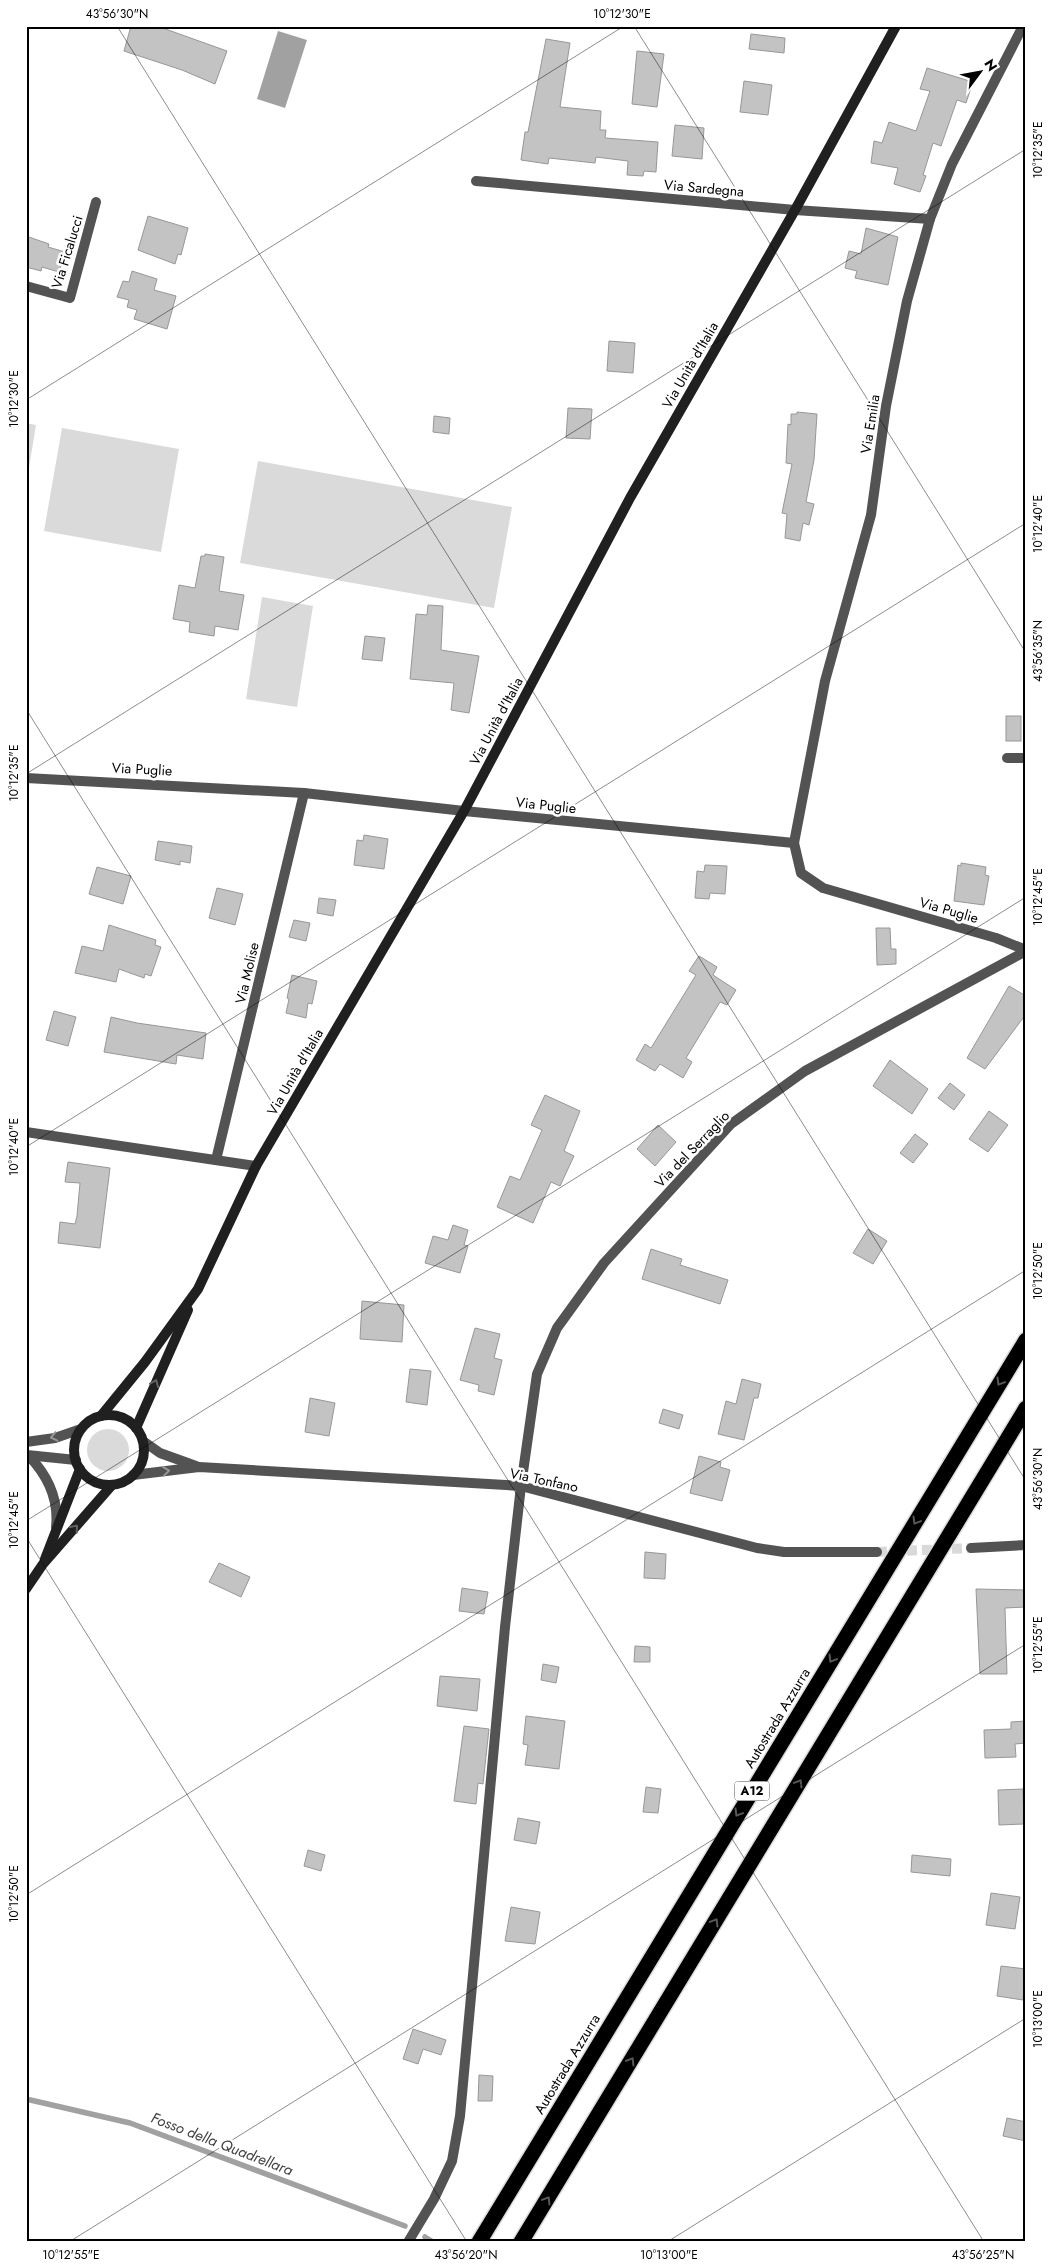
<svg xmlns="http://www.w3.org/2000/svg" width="1052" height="2268" font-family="Jost,sans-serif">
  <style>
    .green { fill: #dadada }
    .water { fill: #a1a1a1 }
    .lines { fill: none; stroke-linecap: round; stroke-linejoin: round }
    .stream { stroke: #a1a1a1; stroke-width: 5.5 }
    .building { fill: #c3c3c3; stroke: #979797 }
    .minor-tunnel { stroke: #d9d9d9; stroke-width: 10; stroke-dasharray: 10 5; stroke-linecap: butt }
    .motorway-casing { stroke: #dbdbdb; stroke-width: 18 }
    .minor { stroke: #535353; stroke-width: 10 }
    .secondary { stroke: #202020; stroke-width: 10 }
    .motorway { stroke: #000; stroke-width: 15 }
    .oneway { stroke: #595959 }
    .oneway2 { stroke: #636363 }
    .oneway3 { stroke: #989898 }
    .ticks { fill: none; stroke: #000; stroke-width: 1; stroke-opacity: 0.45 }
    .labels { text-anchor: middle; stroke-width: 5; stroke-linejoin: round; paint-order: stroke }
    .shield { fill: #fff; stroke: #4c4c4c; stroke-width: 1 }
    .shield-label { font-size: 12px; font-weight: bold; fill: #000 }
    .street-label { font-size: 14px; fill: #000; stroke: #fff }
    .water-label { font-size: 15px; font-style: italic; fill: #424242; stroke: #fff }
    .neatline { fill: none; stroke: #000; stroke-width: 2 }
    .ticks-label { font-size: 12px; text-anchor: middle; fill: #000 }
  </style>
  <rect width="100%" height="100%" fill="#fff"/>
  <g class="green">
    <path d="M 26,423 L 36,425 L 26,486 Z"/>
    <path d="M 62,428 L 179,449 L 161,552 L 44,531 Z"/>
    <path d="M 258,461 L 512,507 L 494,608 L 240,563 Z"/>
    <path d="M 262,597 L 313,606 L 297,707 L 246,699 Z"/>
    <circle cx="108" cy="1450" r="21"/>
  </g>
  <path class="water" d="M 278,31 L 307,40 L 285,108 L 257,99 Z"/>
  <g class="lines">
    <g class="stream">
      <path d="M 26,2099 L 130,2123 L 405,2226"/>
      <path d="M 425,2237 L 433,2242"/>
    </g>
  </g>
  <g class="building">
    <path d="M 131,26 L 157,26 L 227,51 L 215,84 L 182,70 L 124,51 Z"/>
    <path d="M 751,34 L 785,38 L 784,53 L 749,49 Z"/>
    <path d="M 546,39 L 570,43 L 560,107 L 601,111 L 600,130 L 606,130 L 605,138 L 658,142 L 656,172 L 644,171 L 643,176 L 627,175 L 628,161 L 596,157 L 595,163 L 549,158 L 548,164 L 521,160 L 525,132 L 528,132 Z"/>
    <path d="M 637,51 L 664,54 L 657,107 L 632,104 Z"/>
    <path d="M 927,68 L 973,82 L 966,103 L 957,100 L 941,146 L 933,143 L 923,175 L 926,176 L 920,192 L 894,184 L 898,168 L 871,163 L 874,141 L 882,143 L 889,122 L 916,131 L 930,91 L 920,89 Z"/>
    <path d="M 744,81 L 772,85 L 768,115 L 740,112 Z"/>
    <path d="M 675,125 L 704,128 L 702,159 L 672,156 Z"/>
    <path d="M 148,216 L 188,228 L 181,255 L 178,254 L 175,264 L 138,250 Z"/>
    <path d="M 866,228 L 898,237 L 888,285 L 855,278 L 857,271 L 845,268 L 849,251 L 861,254 Z"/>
    <path d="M 26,236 L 49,244 L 48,247 L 65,252 L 59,272 L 42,267 L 41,271 L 26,267 Z"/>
    <path d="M 132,271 L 157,279 L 154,290 L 176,296 L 167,329 L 134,319 L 137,310 L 127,307 L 129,300 L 117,297 L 123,281 L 129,282 Z"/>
    <path d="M 609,341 L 635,343 L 633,373 L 607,371 Z"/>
    <path d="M 568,408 L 592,409 L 590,439 L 566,438 Z"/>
    <path d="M 797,412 L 817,414 L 814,460 L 806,502 L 814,504 L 809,525 L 803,523 L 800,541 L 785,538 L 787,514 L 782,513 L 792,464 L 786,463 L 788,424 L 791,425 L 791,414 L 797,414 Z"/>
    <path d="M 434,416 L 450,418 L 449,434 L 433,432 Z"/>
    <path d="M 205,554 L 224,557 L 219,591 L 244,595 L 238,630 L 215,626 L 214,636 L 189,632 L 190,622 L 173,619 L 179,585 L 195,588 L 201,556 L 205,556 Z"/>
    <path d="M 428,605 L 443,606 L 441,650 L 479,656 L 469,713 L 451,710 L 454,683 L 410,679 L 416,614 L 427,615 Z"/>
    <path d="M 365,636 L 385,638 L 382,661 L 362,659 Z"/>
    <rect x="1006" y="716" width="15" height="25"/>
    <path d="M 364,835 L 388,839 L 384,869 L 354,865 L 357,840 L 363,841 Z"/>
    <path d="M 158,841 L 192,846 L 190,863 L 180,861 L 180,865 L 155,860 Z"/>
    <path d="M 961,863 L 986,867 L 985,875 L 989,876 L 984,905 L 954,901 L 958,865 L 961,866 Z"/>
    <path d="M 705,865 L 727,866 L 725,894 L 710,893 L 709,899 L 695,898 L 697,871 L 704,872 Z"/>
    <path d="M 97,867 L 131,876 L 123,904 L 89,894 Z"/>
    <path d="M 217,888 L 243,894 L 235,925 L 209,918 Z"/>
    <path d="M 319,898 L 336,900 L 333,916 L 317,913 Z"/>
    <path d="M 294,920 L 310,923 L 306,941 L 289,937 Z"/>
    <path d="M 109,925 L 156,940 L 155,945 L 161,947 L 151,976 L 145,974 L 144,978 L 119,969 L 116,982 L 75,973 L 82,946 L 103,951 Z"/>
    <path d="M 876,928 L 890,928 L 891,949 L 896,949 L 896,964 L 877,965 Z"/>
    <path d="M 699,956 L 717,967 L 713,975 L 736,990 L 727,1005 L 720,1002 L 686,1058 L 692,1062 L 683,1078 L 660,1064 L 655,1071 L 636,1060 L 645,1044 L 651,1048 L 696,975 L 689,971 Z"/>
    <path d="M 292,975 L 317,981 L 312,1004 L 308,1003 L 306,1018 L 286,1013 L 289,999 L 287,998 Z"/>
    <path d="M 1009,986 L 1026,996 L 1026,1014 L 985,1069 L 967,1058 Z"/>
    <path d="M 54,1011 L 76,1017 L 68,1046 L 46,1040 Z"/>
    <path d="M 111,1017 L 137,1023 L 206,1033 L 203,1059 L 177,1055 L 176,1064 L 104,1052 Z"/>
    <path d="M 890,1060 L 928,1089 L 912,1114 L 873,1086 Z"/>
    <path d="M 950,1083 L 965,1095 L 954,1110 L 938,1098 Z"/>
    <path d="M 545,1095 L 580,1111 L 564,1151 L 574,1156 L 560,1186 L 551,1182 L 533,1223 L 497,1207 L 510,1176 L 520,1180 L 542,1130 L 531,1125 Z"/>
    <path d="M 989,1111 L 1008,1125 L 988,1152 L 969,1139 Z"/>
    <path d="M 658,1125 L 676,1142 L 655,1166 L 637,1149 Z"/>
    <path d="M 915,1134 L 928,1144 L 913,1163 L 900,1153 Z"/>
    <path d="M 68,1162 L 110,1168 L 100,1248 L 58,1243 L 60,1222 L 75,1224 L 77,1216 L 80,1183 L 65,1182 Z"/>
    <path d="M 453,1225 L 468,1230 L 464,1245 L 468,1246 L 460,1273 L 425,1263 L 433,1236 L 448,1240 Z"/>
    <path d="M 868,1229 L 887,1241 L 873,1264 L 853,1253 Z"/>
    <path d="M 651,1249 L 682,1259 L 680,1265 L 728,1280 L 720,1304 L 642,1279 Z"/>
    <path d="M 362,1301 L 404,1305 L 402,1342 L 360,1339 Z"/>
    <path d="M 475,1328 L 500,1334 L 494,1358 L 502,1360 L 494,1395 L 478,1391 L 479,1385 L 460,1380 Z"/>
    <path d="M 410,1369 L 431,1371 L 427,1405 L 406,1402 Z"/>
    <path d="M 742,1379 L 761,1384 L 758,1398 L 754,1398 L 744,1440 L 718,1434 L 726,1401 L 736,1404 Z"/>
    <path d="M 310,1398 L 335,1403 L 329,1436 L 305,1432 Z"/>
    <path d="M 663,1409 L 683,1415 L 679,1429 L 659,1423 Z"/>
    <path d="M 699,1456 L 721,1462 L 720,1467 L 730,1470 L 722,1501 L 690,1493 Z"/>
    <path d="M 645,1552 L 666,1554 L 665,1579 L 644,1578 Z"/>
    <path d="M 219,1563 L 250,1577 L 241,1597 L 209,1582 Z"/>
    <path d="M 462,1588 L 488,1592 L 484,1614 L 459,1611 Z"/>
    <path d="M 976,1589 L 1026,1590 L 1026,1607 L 1005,1608 L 1007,1674 L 980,1674 Z"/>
    <path d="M 635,1646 L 650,1647 L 650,1662 L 634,1662 Z"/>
    <path d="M 543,1664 L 559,1667 L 556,1683 L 541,1680 Z"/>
    <path d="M 440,1676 L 480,1679 L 477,1711 L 437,1706 Z"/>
    <path d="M 526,1716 L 565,1721 L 559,1769 L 525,1765 L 528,1745 L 523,1744 Z"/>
    <path d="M 1026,1721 L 1026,1743 L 1015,1744 L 1016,1757 L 985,1758 L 984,1730 L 1011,1729 L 1011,1722 Z"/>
    <path d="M 464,1726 L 489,1729 L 483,1784 L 478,1783 L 476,1804 L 454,1801 Z"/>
    <path d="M 646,1787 L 661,1789 L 658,1813 L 643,1812 Z"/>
    <path d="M 1023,1789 L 1024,1824 L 999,1825 L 998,1790 Z"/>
    <path d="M 518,1818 L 540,1822 L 536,1844 L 514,1840 Z"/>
    <path d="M 308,1850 L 325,1855 L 321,1871 L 304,1866 Z"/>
    <path d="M 912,1855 L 951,1859 L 950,1876 L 911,1872 Z"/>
    <path d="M 991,1893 L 1020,1897 L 1015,1929 L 986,1925 Z"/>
    <path d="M 511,1907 L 540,1912 L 535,1944 L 505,1941 Z"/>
    <path d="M 1001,1966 L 1026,1969 L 1023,2000 L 997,1996 Z"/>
    <path d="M 413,2029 L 446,2040 L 441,2055 L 423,2049 L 418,2064 L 403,2059 Z"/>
    <path d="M 479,2075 L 493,2076 L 492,2101 L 478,2101 Z"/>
    <path d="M 1007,2118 L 1026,2122 L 1026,2141 L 1003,2136 Z"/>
  </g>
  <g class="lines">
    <path class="minor-tunnel" d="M 877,1552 L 971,1548"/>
    <g class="motorway-casing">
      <g id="motorway">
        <path d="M 479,2242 L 1026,1340"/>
        <path d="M 521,2242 L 1026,1408"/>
      </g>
    </g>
    <g class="minor">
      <path d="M 476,181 L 795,210 L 930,219"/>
      <path d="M 26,286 L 70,298 L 96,202"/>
      <path d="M 1007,758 L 1026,758"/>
      <path d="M 26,778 L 304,793 L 464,811 L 794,843 L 801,873 L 823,888 L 996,938 L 1026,950"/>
      <path d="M 794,843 L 825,681 L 871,515 L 886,406 L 907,301 L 930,219 L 952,164 L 1023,26"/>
      <path d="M 26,1132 L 256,1166"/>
      <path d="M 216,1160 L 304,793"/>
      <path d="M 143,1441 L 160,1453 L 196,1466"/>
      <path d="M 26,1442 L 55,1438 L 81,1429"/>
      <path d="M 27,1455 L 76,1460"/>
      <path d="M 29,1456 C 48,1476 59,1499 56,1527"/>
      <path d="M 133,1475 L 199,1467 L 521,1486 L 757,1548 L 784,1552 L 877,1552"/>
      <path d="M 971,1548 L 1026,1545"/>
      <path d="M 408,2242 L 434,2199 L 452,2161 L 460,2116 L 505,1627 L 521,1486 L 537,1374 L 557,1328 L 604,1263 L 731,1124 L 805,1071 L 1026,951"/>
    </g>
    <g class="secondary">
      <circle cx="109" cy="1450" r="35"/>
      <path d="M 101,1416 L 145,1362 L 198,1289 L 256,1166 L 464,811 L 630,498 L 795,210 L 896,26"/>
      <path d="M 136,1428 L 188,1310"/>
      <path d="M 45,1559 L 80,1469"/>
      <path d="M 26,1589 L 43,1564 L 112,1485"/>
    </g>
    <use href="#motorway" class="motorway"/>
  </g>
  <defs><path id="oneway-chevron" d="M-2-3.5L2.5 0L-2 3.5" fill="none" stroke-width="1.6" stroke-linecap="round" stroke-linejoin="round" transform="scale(1.25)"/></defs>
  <g class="oneway">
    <use href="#oneway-chevron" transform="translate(1000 1382) rotate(121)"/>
    <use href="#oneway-chevron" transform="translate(916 1521) rotate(121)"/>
    <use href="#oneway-chevron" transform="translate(832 1659) rotate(121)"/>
    <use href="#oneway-chevron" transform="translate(799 1783) rotate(-59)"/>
    <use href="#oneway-chevron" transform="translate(738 1813) rotate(121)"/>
    <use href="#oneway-chevron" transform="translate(715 1922) rotate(-59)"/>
    <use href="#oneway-chevron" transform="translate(631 2061) rotate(-59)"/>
    <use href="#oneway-chevron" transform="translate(547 2200) rotate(-59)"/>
  </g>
  <g class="oneway2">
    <use href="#oneway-chevron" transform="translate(155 1383) rotate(-67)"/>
    <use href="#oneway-chevron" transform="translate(75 1528) rotate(-49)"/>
  </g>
  <g class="oneway3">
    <use href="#oneway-chevron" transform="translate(54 1437) rotate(167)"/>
    <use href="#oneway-chevron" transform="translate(166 1471) rotate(-7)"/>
  </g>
  <path class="ticks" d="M 117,26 L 1026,1481M 634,26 L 1026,653M 26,400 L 624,26M 26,709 L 984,2242M 26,774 L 1026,149M 26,1147 L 1026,523M 26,1521 L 1026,897M 26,1537 L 467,2242M 26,1895 L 1026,1270M 69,2242 L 1026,1644M 667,2242 L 1026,2018"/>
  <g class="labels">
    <rect class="shield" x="734.5" y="1781.5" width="35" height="19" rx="4"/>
    <g class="shield-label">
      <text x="752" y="1795">A12</text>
    </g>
    <g class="street-label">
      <text transform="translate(704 188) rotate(5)" y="5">Via Sardegna</text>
      <text transform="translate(67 252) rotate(-73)" y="5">Via Ficalucci</text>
      <text transform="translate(690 365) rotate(-60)" y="5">Via Unità d'Italia</text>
      <text transform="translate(870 424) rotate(-81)" y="5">Via Emilia</text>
      <text transform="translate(496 721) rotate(-62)" y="5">Via Unità d'Italia</text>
      <text transform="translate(142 769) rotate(3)" y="5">Via Puglie</text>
      <text transform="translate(546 805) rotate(6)" y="5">Via Puglie</text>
      <text transform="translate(949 910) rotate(16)" y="5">Via Puglie</text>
      <text transform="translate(247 973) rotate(-77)" y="5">Via Molise</text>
      <text transform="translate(295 1072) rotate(-60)" y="5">Via Unità d'Italia</text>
      <text transform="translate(692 1149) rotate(-46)" y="5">Via del Serraglio</text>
      <text transform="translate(544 1480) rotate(12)" y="5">Via Tonfano</text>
      <text transform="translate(777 1718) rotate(-59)" y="5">Autostrada Azzurra</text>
      <text transform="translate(567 2064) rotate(-59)" y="5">Autostrada Azzurra</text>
    </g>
    <g class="water-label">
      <text transform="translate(222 2144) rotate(21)" y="5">Fosso della Quadrellara</text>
    </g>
  </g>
  <rect width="1052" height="2268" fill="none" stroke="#ffffff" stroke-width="55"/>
  <g transform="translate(980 72) rotate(58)" stroke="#ffffff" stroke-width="4" paint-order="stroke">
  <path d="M0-4L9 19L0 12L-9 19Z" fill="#000000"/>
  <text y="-8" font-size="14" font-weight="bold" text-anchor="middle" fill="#000000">N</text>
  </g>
  <rect x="28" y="28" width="996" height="2212" class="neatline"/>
  <g class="ticks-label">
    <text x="117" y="18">43°56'30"N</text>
    <text x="622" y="18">10°12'30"E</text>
    <text transform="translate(1038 150) rotate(-90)" y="4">10°12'35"E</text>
    <text transform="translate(14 399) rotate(-90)" y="4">10°12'30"E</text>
    <text transform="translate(1038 524) rotate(-90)" y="4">10°12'40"E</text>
    <text transform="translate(1038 651) rotate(-90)" y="4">43°56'35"N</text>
    <text transform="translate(14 773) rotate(-90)" y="4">10°12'35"E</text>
    <text transform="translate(1038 897) rotate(-90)" y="4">10°12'45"E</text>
    <text transform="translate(14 1147) rotate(-90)" y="4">10°12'40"E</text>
    <text transform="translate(1038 1271) rotate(-90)" y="4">10°12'50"E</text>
    <text transform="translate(1038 1479) rotate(-90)" y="4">43°56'30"N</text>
    <text transform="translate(14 1520) rotate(-90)" y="4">10°12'45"E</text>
    <text transform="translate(1038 1645) rotate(-90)" y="4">10°12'55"E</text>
    <text transform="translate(14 1894) rotate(-90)" y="4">10°12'50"E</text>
    <text transform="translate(1038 2019) rotate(-90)" y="4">10°13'00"E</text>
    <text x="71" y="2259">10°12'55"E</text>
    <text x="466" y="2259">43°56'20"N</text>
    <text x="669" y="2259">10°13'00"E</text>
    <text x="983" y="2259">43°56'25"N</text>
  </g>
</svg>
